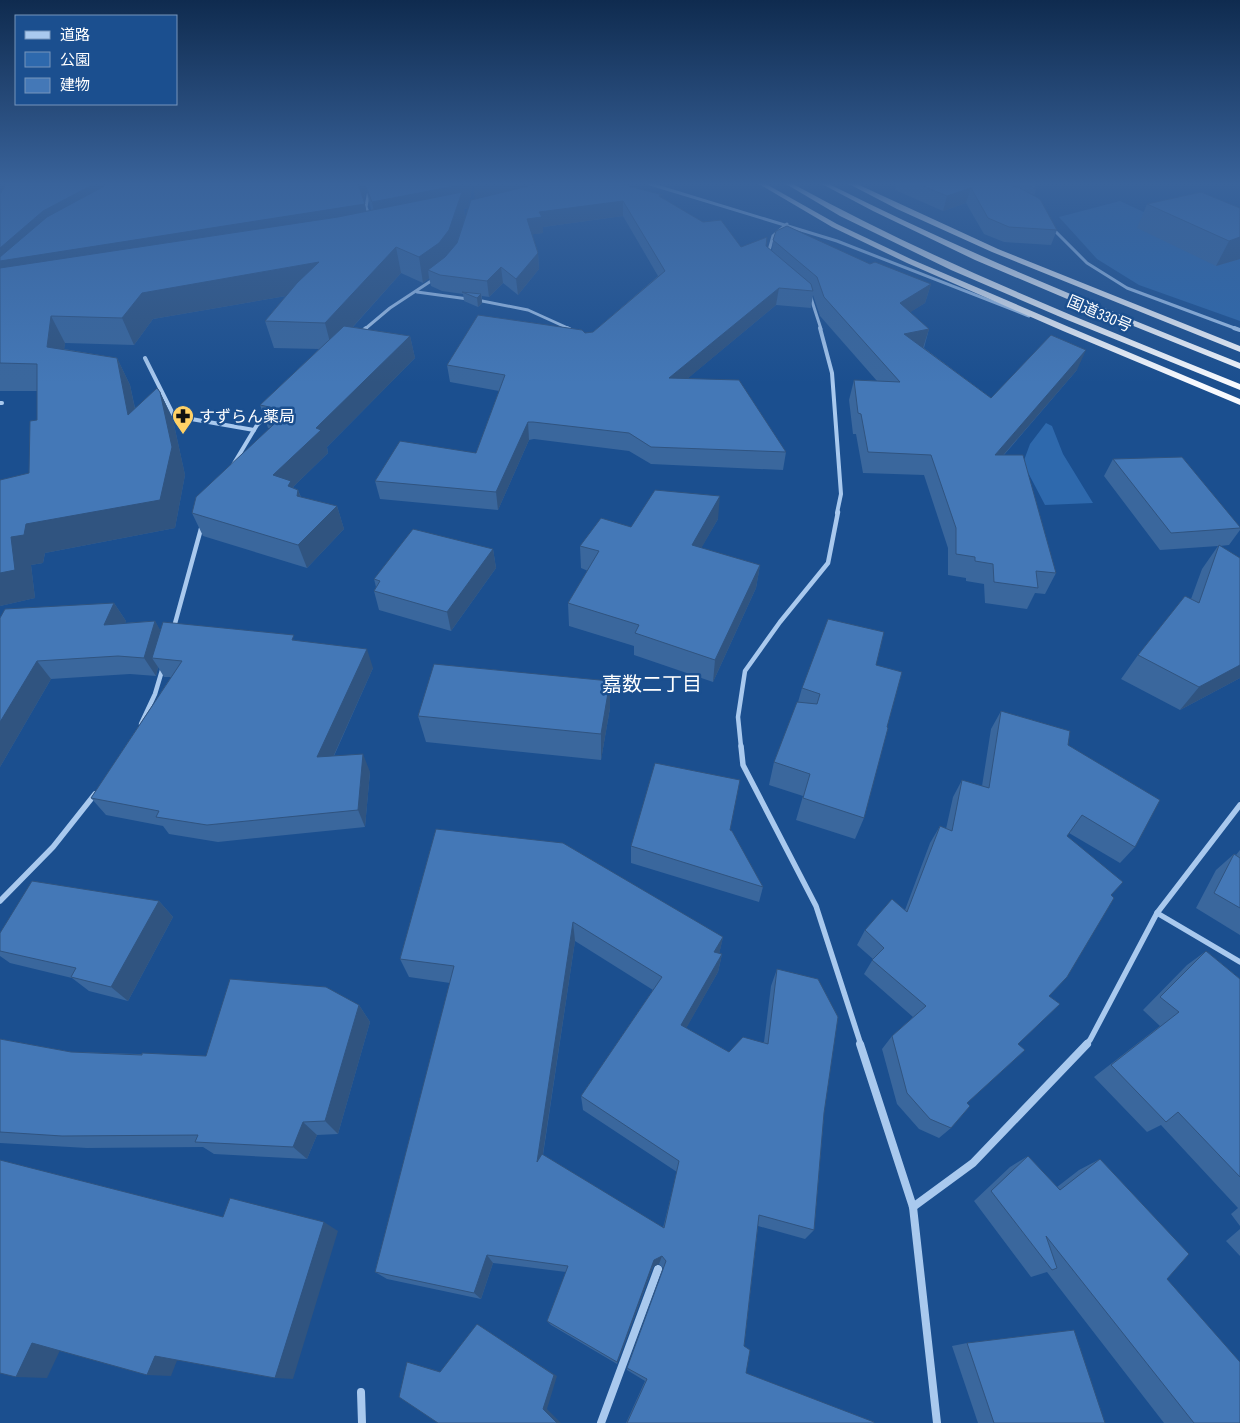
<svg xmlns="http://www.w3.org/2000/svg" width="1240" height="1423" font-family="'Sofia Sans Condensed','Noto Sans JP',sans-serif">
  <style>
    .green { fill: #2e69ad }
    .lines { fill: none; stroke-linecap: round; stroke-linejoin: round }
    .minor-far4 { stroke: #a9c9ee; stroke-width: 3 }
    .minor-far3 { stroke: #a9c9ee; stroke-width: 4 }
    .minor-far2 { stroke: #a9c9ee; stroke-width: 4.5 }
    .minor-far1 { stroke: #a9c9ee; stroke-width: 5.5 }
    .minor { stroke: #a9c9ee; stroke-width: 8 }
    .trunk { fill: #f8faff; fill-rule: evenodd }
    .wall { fill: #3a679d; fill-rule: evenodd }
    .shaded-wall { fill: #305480 }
    .building { fill: #4478b7; stroke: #305480; fill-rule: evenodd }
    .labels { text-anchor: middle; stroke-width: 5; stroke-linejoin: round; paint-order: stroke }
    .far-street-label { font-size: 16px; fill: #fff; stroke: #1b4f8f }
    .far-poi-label { font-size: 16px; fill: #fff; stroke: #1b4f8f; text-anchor: start }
    .neighbourhood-label { font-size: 20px; fill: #fff; stroke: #1b4f8f }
  </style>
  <rect width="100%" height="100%" fill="#1b4f8f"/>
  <g class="green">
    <path d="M 1120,201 L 1161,220 L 1240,231 L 1240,321 L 1139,285 L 1097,259 L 1059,217 Z"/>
    <path d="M 1046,423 L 1052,426 L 1063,454 L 1093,503 L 1045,505 L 1023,463 L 1030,444 Z"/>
  </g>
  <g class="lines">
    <g class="minor-far4">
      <path d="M 650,184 L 837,241 L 1029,316"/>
      <path d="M 369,215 L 366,207 L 370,184"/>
      <path d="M 1052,228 L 1087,263 L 1127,288 L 1237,329"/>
      <path d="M 768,254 L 773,236 L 787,224"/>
      <path d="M 417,292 L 468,299"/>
      <path d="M 808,296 L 811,298 L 821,329"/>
      <path d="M 477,300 L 528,310 L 570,329"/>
      <path d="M 365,329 L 390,308 L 434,279"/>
    </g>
    <g class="minor-far3">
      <path d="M 567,328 L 575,332"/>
      <path d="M 820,328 L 832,373 L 841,494 L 837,513"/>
      <path d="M 1234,328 L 1240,330"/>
      <path d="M 360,333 L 366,328"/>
      <path d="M 145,358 L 174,416 L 254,430"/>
      <path d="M 0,403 L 2,403"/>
      <path d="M 233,465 L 257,425 L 268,414"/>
    </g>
    <g class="minor-far2">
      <path d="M 174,627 L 202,525"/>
      <path d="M 141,724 L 155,694 L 163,667"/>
      <path d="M 741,747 L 738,717 L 745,671 L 780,622 L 828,563 L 838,512"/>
    </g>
    <g class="minor-far1">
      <path d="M 741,746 L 743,765 L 816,906 L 861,1045"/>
      <path d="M 0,901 L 53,847 L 95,794"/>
      <path d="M 1157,913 L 1240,962"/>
      <path d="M 1085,1045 L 1090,1040 L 1157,913 L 1240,805"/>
    </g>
    <g class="minor">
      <path d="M 860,1044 L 913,1207 L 937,1423"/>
      <path d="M 913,1207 L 973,1163 L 1087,1044"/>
      <path d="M 361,1392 L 362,1423"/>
      <path d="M 601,1423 L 658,1269"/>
    </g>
    <g class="trunk">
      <path d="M 759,184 L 766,184 L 837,224 L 913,260 L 1069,327 L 1240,399 L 1240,405 L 1063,331 L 907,263 L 832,227 Z"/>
      <path d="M 786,184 L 793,184 C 937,263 1088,322 1240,384 L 1240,390 L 1065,319 L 951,270 L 840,216 Z"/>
      <path d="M 822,184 L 829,184 C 963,252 1101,307 1240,363 L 1240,369 L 1079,304 L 975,260 L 873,211 Z"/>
      <path d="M 849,184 L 857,184 L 998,249 L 1240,346 L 1240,352 L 992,252 L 897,209 Z"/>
    </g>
  </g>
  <g class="wall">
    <path d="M 6,184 L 473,184 L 468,208 L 464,209 L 465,217 L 471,200 L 662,198 L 741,247 L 766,246 L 772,251 L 773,240 L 870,264 L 931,284 L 925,303 L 910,312 L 929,329 L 924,348 L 991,398 L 1077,370 L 1004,455 L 1056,573 L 1045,594 L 1035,593 L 1027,609 L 985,603 L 984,584 L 966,581 L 966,578 L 948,575 L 948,548 L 924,475 L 863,473 L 856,434 L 853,434 L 849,400 L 854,380 L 877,381 L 820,316 L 813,295 L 811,308 L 776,305 L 688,378 L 786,452 L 783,470 L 651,464 L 629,451 L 534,439 L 529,440 L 498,510 L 380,499 L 375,481 L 476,453 L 499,391 L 450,382 L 447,365 L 593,332 L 658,276 L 623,216 L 543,227 L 543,233 L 532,234 L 538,253 L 539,269 L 518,295 L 503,283 L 489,297 L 482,296 L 482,303 L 478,307 L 464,301 L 463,294 L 442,291 L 431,286 L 429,278 L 423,283 L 401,273 L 353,327 L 410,336 L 415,358 L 327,447 L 328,453 L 293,487 L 294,488 L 298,490 L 301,497 L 337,506 L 344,529 L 307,568 L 203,536 L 192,513 L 270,428 L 268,428 L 260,405 L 319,349 L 274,348 L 265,321 L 286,296 L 153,319 L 134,345 L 65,343 L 64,349 L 117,358 L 130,385 L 135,408 L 160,392 L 173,420 L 185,475 L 175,528 L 45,553 L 43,563 L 31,565 L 35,598 L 0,606 L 29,473 L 37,420 L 37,391 L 0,391 L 0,194 ZM 366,188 L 371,210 L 366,211 L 364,200 Z"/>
    <path d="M 897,184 L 1034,184 L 1036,189 L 1034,196 L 1057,230 L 1051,245 L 1004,242 L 984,234 L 966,203 L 943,211 L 895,190 Z"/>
    <path d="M 1201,192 L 1240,259 L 1216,266 L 1137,228 L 1147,204 Z"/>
    <path d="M 1113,459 L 1240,527 L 1240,530 L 1229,545 L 1220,546 L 1240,678 L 1180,710 L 1121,679 L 1138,655 L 1191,599 L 1202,569 L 1218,546 L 1160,550 L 1104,476 Z"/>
    <path d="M 718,519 L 701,548 L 760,565 L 756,588 L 713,682 L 634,655 L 634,646 L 569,626 L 568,603 L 588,571 L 581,568 L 580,546 L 631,527 Z"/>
    <path d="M 493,549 L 496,568 L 451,631 L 379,610 L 374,591 L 376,587 L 374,579 Z"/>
    <path d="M 114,603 L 126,621 L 125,623 L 155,621 L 160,631 L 296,640 L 373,668 L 334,756 L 370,772 L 365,827 L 218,842 L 169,834 L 163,826 L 106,815 L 91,798 L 171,677 L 164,677 L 158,667 L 156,676 L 130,674 L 51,679 L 0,767 L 0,618 Z"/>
    <path d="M 876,665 L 887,727 L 864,818 L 855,839 L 796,820 L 803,796 L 769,785 L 774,762 L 798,702 L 802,688 Z"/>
    <path d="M 610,708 L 601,760 L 426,742 L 418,716 Z"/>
    <path d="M 1001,711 L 1068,745 L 1135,847 L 1120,863 L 1069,833 L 1067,836 L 1111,895 L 1049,996 L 1018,1044 L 967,1103 L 951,1128 L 939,1138 L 919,1129 L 897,1104 L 882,1049 L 892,1036 L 913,1017 L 864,974 L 873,959 L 857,945 L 865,930 L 905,910 L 930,843 L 940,826 L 946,829 L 953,797 L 962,780 L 982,786 L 991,729 Z"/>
    <path d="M 436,829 L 723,937 L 719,954 L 722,954 L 718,972 L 686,1028 L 729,1052 L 764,1042 L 771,986 L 777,969 L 824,1113 L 814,1230 L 805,1239 L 758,1226 L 744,1346 L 746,1373 L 874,1423 L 626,1423 L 645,1381 L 627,1370 L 627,1368 L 663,1268 L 659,1264 L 653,1267 L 617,1364 L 551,1325 L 547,1321 L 566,1272 L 493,1263 L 481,1299 L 387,1279 L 375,1272 L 450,983 L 409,977 L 400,959 ZM 575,941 L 653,990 L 581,1096 L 583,1110 L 677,1172 L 663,1228 L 543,1155 Z"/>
    <path d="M 730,830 L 763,887 L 759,902 L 631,863 L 631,846 Z"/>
    <path d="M 1240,850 L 1240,935 L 1196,908 L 1216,870 L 1234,854 L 1236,855 Z"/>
    <path d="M 159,901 L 173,917 L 128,1001 L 89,991 L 72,978 L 10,963 L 0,956 L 0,951 Z"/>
    <path d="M 1206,951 L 1240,979 L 1240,1226 L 1231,1214 L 1238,1208 L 1161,1125 L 1147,1132 L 1094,1077 L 1160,1026 L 1143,1010 L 1187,965 Z"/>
    <path d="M 359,1005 L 370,1022 L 338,1134 L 317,1135 L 307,1159 L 214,1154 L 203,1147 L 87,1148 L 0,1143 L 0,1039 L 71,1052 L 206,1056 Z"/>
    <path d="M 1028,1156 L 1057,1187 L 1079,1170 L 1100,1159 L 1167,1279 L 1240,1423 L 1164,1423 L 1047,1272 L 1031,1277 L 974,1201 L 1010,1167 Z"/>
    <path d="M 1240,1229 L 1240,1256 L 1226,1241 Z"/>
    <path d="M 967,1343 L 1105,1423 L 978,1423 L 952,1346 Z"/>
  </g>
  <g class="shaded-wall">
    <path d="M 94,184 L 365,184 L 366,188 L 363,204 L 365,204 L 370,229 L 0,286 L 0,248 L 43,211 Z"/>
    <path d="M 465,184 L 473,184 L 468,208 L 464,209 L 465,217 L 453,255 L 428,270 L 429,278 L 423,283 L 419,257 L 377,227 L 372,202 Z"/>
    <path d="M 473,184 L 571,184 L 476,206 Z"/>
    <path d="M 1047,184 L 1055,184 L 1047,186 Z"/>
    <path d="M 971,188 L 966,203 L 943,211 L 947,196 Z"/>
    <path d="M 623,201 L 623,216 L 543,227 L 543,233 L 528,235 L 527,219 L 539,212 Z"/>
    <path d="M 1240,237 L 1240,259 L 1216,266 L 1229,241 Z"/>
    <path d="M 396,247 L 401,273 L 332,350 L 325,323 Z"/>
    <path d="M 538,253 L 539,269 L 518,295 L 516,279 Z"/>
    <path d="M 319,262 L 326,289 L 153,319 L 134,345 L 122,318 L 142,293 Z"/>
    <path d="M 501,267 L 503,283 L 489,297 L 487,281 Z"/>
    <path d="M 931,284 L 925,303 L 895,322 L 900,303 Z"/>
    <path d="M 779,288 L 776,305 L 668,395 L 669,378 Z"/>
    <path d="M 481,294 L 482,303 L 478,307 L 477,298 Z"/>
    <path d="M 51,316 L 65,343 L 62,374 L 47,347 Z"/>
    <path d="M 929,329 L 923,348 L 904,334 Z"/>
    <path d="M 410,336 L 415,358 L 327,447 L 328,453 L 293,487 L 299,504 L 273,475 L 316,428 Z"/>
    <path d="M 1086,350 L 1077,370 L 986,475 L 995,455 Z"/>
    <path d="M 117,358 L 130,385 L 142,443 L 128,415 Z"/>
    <path d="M 160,392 L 173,420 L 185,475 L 175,528 L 45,553 L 43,563 L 31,565 L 35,598 L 0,606 L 0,573 L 11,537 L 26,524 Z"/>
    <path d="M 528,422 L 529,440 L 498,510 L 496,492 Z"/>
    <path d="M 298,490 L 306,513 L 297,496 Z"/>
    <path d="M 720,496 L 718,519 L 690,568 L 692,545 Z"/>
    <path d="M 337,506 L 344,529 L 307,568 L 298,545 Z"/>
    <path d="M 493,549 L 496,568 L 451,631 L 447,612 Z"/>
    <path d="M 760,565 L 756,588 L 713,682 L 715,660 Z"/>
    <path d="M 114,603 L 126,621 L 116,643 L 104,625 Z"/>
    <path d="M 155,621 L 166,640 L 152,658 L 158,667 L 156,676 L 144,658 Z"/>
    <path d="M 367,649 L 373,668 L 325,775 L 317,757 Z"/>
    <path d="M 37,661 L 51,679 L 0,767 L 0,722 Z"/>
    <path d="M 1240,665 L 1240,678 L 1180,710 L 1199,687 Z"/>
    <path d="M 610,681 L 610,708 L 601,760 L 601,734 Z"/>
    <path d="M 363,754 L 370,772 L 365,827 L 358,810 Z"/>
    <path d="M 159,901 L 173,917 L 128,1001 L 111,987 Z"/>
    <path d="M 573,922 L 575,941 L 540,1173 L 537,1162 Z"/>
    <path d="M 723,937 L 719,955 L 714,952 Z"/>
    <path d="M 722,954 L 718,972 L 679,1041 L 681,1025 Z"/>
    <path d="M 359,1005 L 370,1022 L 338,1134 L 325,1121 Z"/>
    <path d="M 303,1122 L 317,1135 L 307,1159 L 293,1147 Z"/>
    <path d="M 324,1222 L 338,1231 L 293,1379 L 275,1378 Z"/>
    <path d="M 487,1255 L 493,1263 L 481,1299 L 474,1293 Z"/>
    <path d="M 662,1256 L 659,1264 L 653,1267 L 617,1364 L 617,1362 L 654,1260 Z"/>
    <path d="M 477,1324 L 557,1376 L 547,1409 L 561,1423 L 557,1423 L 543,1409 Z"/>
    <path d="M 32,1343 L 62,1346 L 47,1378 L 16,1377 Z"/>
    <path d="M 155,1356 L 178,1358 L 171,1376 L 147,1375 Z"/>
    <path d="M 407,1362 L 418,1365 L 450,1374 L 440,1372 Z"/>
  </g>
  <g class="building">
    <path d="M 6,184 L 94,184 L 43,211 L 0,248 L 0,194 Z"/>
    <path d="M 108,184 L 358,184 L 365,204 L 0,261 L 0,257 L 47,217 Z"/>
    <path d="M 365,184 L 465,184 L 372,202 Z"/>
    <path d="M 537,184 L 621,184 L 663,195 L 659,196 L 703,222 L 721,220 L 741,247 L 767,237 L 766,246 L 811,284 L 813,291 L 779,288 L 669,378 L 739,380 L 786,452 L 651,447 L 629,433 L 533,422 L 528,422 L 496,492 L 375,481 L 400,441 L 476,453 L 505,375 L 447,365 L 478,315 L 582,330 L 585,333 L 593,332 L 665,271 L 623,201 L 539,212 L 542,217 L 527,219 L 538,253 L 516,279 L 501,267 L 487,281 L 440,275 L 428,270 L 445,257 L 457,243 L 471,200 Z"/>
    <path d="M 918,184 L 1005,184 L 1020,188 L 1040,199 L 1057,230 L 1009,227 L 988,218 L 971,188 L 947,196 Z"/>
    <path d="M 1026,184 L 1034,184 L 1036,189 Z"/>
    <path d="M 462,192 L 449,230 L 439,243 L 419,257 L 396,247 L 325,323 L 265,321 L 297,283 L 319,262 L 142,293 L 122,318 L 51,316 L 47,347 L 117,358 L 128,415 L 157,388 L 160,392 L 172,447 L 160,500 L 26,524 L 24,535 L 11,537 L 15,570 L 0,573 L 0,480 L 29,473 L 30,421 L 37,420 L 37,364 L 0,363 L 0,268 L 338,217 Z"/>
    <path d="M 1201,192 L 1240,208 L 1240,237 L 1229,241 L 1147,204 Z"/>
    <path d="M 787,226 L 870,264 L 875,262 L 931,284 L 900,303 L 929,329 L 904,334 L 991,398 L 1051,335 L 1086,350 L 995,455 L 1023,455 L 1056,573 L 1036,571 L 1038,588 L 994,582 L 993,564 L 975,561 L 975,557 L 956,554 L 956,528 L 931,455 L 868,452 L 861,414 L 858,413 L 854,380 L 900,382 L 824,297 L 817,277 L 773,240 L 776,231 Z"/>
    <path d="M 462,292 L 481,294 L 477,298 Z"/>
    <path d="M 344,326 L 410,336 L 316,428 L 321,430 L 273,475 L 291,481 L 288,486 L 298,490 L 297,496 L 337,506 L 298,545 L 192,513 L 196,497 L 288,411 L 260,405 Z"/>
    <path d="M 1182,457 L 1240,527 L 1240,528 L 1171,533 L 1113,459 Z"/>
    <path d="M 655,490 L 720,496 L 692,545 L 760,565 L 715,660 L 635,633 L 639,625 L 568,603 L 599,551 L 580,546 L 601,518 L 631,527 Z"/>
    <path d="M 413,529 L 493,549 L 447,612 L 374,591 L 380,581 L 374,579 Z"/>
    <path d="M 1219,545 L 1240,558 L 1240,665 L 1199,687 L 1138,655 L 1185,596 L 1199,603 Z"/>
    <path d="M 114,603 L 104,625 L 155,621 L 144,658 L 118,656 L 37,661 L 0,722 L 0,618 L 5,609 Z"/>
    <path d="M 828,619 L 884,632 L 876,665 L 902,672 L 887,727 L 888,728 L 864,818 L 803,798 L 810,774 L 774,762 L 797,702 L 817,704 L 820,694 L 802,688 Z"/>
    <path d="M 163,622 L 294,635 L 292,640 L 367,649 L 317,757 L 363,754 L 358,810 L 207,825 L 156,817 L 159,811 L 91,798 L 182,661 L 152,658 Z"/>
    <path d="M 434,664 L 610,681 L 601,734 L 418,716 Z"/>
    <path d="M 1001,711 L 1070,731 L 1068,745 L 1160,800 L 1135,847 L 1082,815 L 1067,836 L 1123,882 L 1111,895 L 1114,898 L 1067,977 L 1049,996 L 1060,1004 L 1018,1044 L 1025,1050 L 967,1103 L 970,1106 L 951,1128 L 930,1119 L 907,1093 L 892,1036 L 926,1006 L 872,960 L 884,948 L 865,930 L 892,899 L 907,912 L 940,826 L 952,831 L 962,780 L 989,788 Z"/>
    <path d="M 655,763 L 740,780 L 730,830 L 732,831 L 763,887 L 631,846 Z"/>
    <path d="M 436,829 L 563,843 L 723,937 L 714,952 L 722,954 L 681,1025 L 729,1052 L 743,1037 L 768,1044 L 777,969 L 818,979 L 838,1017 L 824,1113 L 814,1230 L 759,1215 L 744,1346 L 750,1350 L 746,1373 L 874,1422 L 874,1423 L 627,1423 L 647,1379 L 627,1368 L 666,1261 L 662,1256 L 654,1260 L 617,1362 L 547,1321 L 568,1266 L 487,1255 L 474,1293 L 375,1272 L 454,966 L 400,959 ZM 573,922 L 662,977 L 581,1096 L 679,1161 L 664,1228 L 542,1154 L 537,1162 Z"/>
    <path d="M 1234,854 L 1240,858 L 1240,908 L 1214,893 Z"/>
    <path d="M 32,881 L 159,901 L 111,987 L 71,977 L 76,968 L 0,951 L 0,933 Z"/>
    <path d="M 1206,951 L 1240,979 L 1240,1177 L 1178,1112 L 1166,1122 L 1111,1065 L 1179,1012 L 1160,997 Z"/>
    <path d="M 230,979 L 326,987 L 359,1005 L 325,1121 L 303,1122 L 293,1147 L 195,1142 L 198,1135 L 62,1136 L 0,1132 L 0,1039 L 71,1052 L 142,1055 L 142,1053 L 206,1056 Z"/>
    <path d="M 1028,1156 L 1060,1190 L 1100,1159 L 1189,1254 L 1167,1279 L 1240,1362 L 1240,1423 L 1194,1423 L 1046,1236 L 1057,1268 L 1052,1270 L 991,1191 Z"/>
    <path d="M 0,1160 L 223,1217 L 230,1198 L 324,1222 L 275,1378 L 155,1356 L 147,1375 L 32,1343 L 16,1377 L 0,1373 Z"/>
    <path d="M 477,1324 L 554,1375 L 543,1409 L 557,1423 L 438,1423 L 399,1397 L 407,1362 L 440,1372 Z"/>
    <path d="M 1074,1330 L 1105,1423 L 994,1423 L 967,1343 Z"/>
  </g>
  <linearGradient id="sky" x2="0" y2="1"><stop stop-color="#0f2b4f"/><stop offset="0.48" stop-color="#39639b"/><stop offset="1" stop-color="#39639b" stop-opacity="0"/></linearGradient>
  <rect width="1240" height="383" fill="url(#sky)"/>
  <defs>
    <g id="pharmacy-pin" transform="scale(1.125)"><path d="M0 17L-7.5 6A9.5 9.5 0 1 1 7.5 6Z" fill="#ffd166" stroke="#1b4f8f"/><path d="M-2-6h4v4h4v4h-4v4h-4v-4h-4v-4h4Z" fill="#111"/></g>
  </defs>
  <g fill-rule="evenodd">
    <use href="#pharmacy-pin" x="183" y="416"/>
  </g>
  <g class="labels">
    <g class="far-street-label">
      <text transform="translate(1100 313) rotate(23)" y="6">国道330号</text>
    </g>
    <g class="far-poi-label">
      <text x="199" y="422">すずらん薬局</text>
    </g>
    <g class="neighbourhood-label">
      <text x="652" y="691">嘉数二丁目</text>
    </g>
  </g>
  <rect x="15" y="15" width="162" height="90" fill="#1b4f8f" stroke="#7695bc"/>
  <rect x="25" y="31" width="25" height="8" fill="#a9c9ee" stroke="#7695bc"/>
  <text x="60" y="40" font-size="15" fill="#ffffff">道路</text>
  <rect x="25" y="52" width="25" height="15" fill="#2e69ad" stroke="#7695bc"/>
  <text x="60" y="65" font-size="15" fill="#ffffff">公園</text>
  <rect x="25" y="78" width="25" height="15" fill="#4478b7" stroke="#7695bc"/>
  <text x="60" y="90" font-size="15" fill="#ffffff">建物</text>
</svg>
